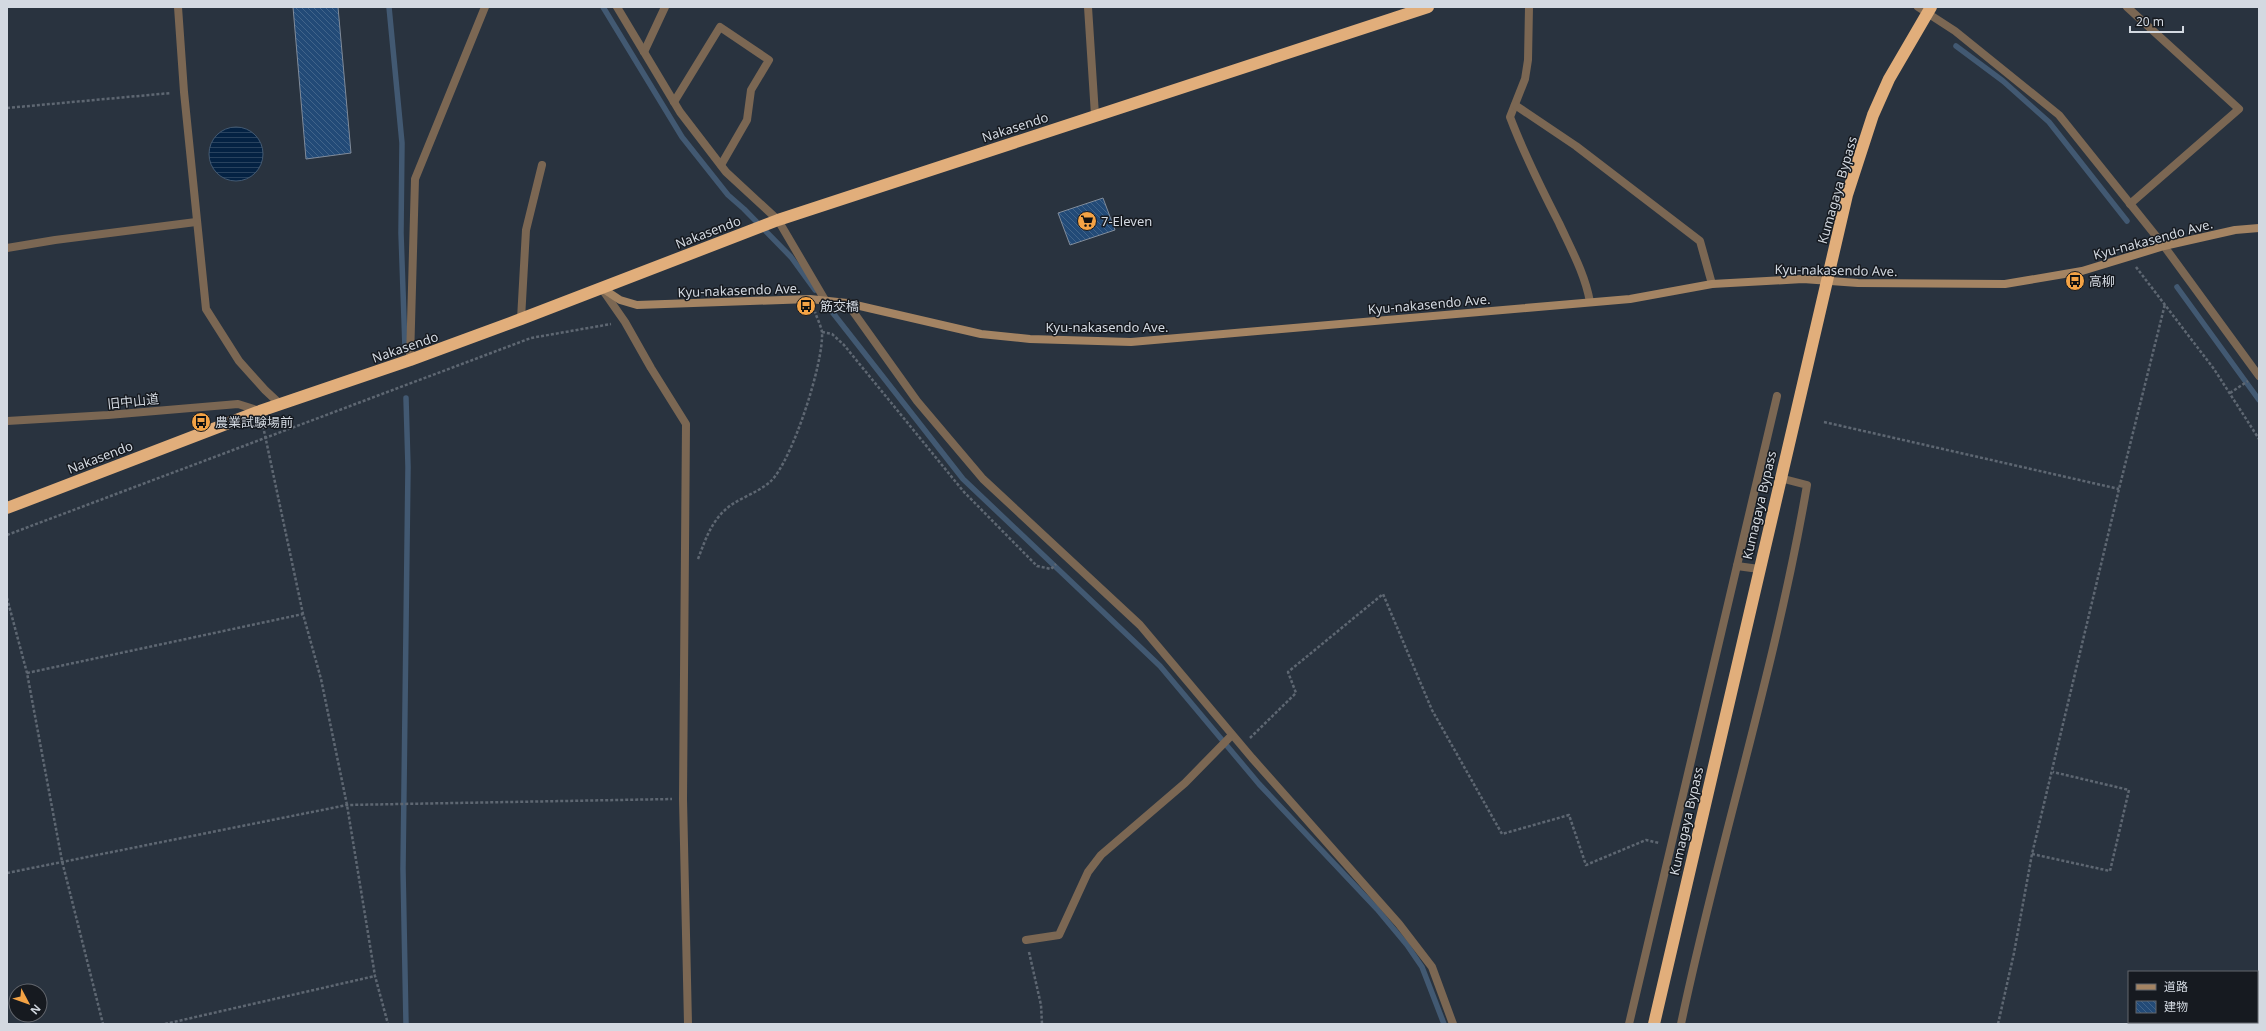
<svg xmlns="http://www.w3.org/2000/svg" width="2266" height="1031" font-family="'Noto Sans','Noto Sans JP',sans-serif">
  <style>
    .water { fill: url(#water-rules); stroke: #425972 }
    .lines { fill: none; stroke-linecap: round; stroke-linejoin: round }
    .stream { stroke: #425972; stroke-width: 5.5 }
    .building { fill: url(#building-back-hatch); stroke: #808b9a }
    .path { stroke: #5e6772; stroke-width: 2.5; stroke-dasharray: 3 2; stroke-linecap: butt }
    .lane { stroke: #7b6753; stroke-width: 8 }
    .street { stroke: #7b6753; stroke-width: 8 }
    .secondary { stroke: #a48463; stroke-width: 8 }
    .highway { stroke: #e1ae7b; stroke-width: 12 }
    .labels { text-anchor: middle; stroke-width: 3; stroke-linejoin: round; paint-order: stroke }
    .street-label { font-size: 13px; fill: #d3d9e1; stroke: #161a20 }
    .poi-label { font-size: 13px; fill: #d3d9e1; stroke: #161a20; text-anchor: start }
  </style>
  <defs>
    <pattern id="water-rules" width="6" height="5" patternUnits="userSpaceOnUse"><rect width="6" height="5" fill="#042243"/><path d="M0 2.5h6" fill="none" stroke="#28425e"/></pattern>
    <pattern id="building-back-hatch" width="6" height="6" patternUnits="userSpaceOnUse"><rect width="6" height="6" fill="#224a77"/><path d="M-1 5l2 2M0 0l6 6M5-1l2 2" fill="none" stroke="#41648a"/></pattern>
  </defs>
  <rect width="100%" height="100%" fill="#29333f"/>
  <circle class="water" cx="236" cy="154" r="27"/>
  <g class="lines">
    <g class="stream">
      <path d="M 389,7 L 402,143 L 401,233 L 405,348"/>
      <path d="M 603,7 L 682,137 L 728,195 L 744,209 L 791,257 L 815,290"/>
      <path d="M 1956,46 L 2003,81 L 2049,122 L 2127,221"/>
      <path d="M 2177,287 L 2259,400"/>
      <path d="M 822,299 L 963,479 L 1160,666 L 1259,784 L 1377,909 L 1407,945 L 1422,967 L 1444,1024"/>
      <path d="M 406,1024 L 403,869 L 408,467 L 406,398"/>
    </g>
  </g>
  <g class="building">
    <path d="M 293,7 L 338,7 L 351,153 L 306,159 Z"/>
    <path d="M 1103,198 L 1115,230 L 1070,245 L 1058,213 Z"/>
  </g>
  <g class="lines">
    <g class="path">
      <path d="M 7,108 L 171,93"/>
      <path d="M 2136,267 L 2214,369 L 2259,439"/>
      <path d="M 822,332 L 832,334 L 844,345 L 964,492 L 1037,566 L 1051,569 L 1056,564"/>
      <path d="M 2230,393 L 2248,381"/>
      <path d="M 1824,422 L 2119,489"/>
      <path d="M 263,426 L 303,614 L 321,679 L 347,805 L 375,976 L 388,1024"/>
      <path d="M 7,535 L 531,338 L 611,324"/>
      <path d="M 698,559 C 706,538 712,519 731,505 C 743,497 758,492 770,482 C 792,462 824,362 822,332 C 821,326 817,318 815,312"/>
      <path d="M 7,598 L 27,673 L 62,861 L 103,1024"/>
      <path d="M 27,673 L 303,614"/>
      <path d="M 1250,738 L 1296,693 L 1288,672 L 1383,594 L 1432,710 L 1502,834 L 1569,815 L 1586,865 L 1646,840 L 1659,843"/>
      <path d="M 2032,854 L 2110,871 L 2129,790 L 2053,772"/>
      <path d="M 7,873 L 347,805 L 672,799"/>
      <path d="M 1029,952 L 1041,1005 L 1042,1024"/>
      <path d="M 165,1024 L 375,976"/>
      <path d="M 1998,1024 L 2014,953 L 2032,854 L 2119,489 L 2165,304"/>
    </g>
    <g class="lane">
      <path d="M 521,319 L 526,230 L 542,165"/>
      <path d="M 410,360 L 415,179 L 485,7"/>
    </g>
    <g class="street">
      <path d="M 178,7 L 184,92 L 206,309 L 239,361 L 265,390 L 280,404"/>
      <path d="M 617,7 L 680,112 L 726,172 L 778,220 L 825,300"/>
      <path d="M 1088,7 L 1095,115"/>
      <path d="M 1529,7 L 1528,60 L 1525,79 L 1510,117 C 1524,154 1541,188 1559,223 C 1571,249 1585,274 1590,302"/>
      <path d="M 1918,7 L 1955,31 L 2059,115 L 2164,246 L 2259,376"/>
      <path d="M 2127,7 L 2239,109 L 2130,204"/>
      <path d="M 644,52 L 665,7"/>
      <path d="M 674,102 L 720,27 L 769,60 L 751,90 L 747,120 L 721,165"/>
      <path d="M 1515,105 L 1576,146 L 1700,241 L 1712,284"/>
      <path d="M 7,248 L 55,240 L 196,222"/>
      <path d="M 602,289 L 625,322 L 651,368 L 686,424 L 683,799 L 688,1024"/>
      <path d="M 847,303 L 917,401 L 983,479 L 1140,625 L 1252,758 L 1399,924 L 1432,967 L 1453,1024"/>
      <path d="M 7,421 L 108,415 L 238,404 L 260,411"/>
      <path d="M 1737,566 L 1759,569"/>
      <path d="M 1026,940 L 1059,935 L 1088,872 L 1101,855 L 1185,783 L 1232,735"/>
      <path d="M 1629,1024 L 1777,396"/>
      <path d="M 1681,1024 C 1719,843 1776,667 1807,485 L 1780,478"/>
    </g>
    <path class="secondary" d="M 602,288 L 620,300 L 637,305 L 810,299 L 847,303 L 981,334 L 1030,339 L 1131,342 L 1630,299 L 1712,284 L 1803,279 L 1858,283 L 2005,284 L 2082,271 L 2164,246 L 2235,230 L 2259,228"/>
    <g class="highway">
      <path d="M 7,508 L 260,411 L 410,360 L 521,319 L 778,220 L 1428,7"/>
      <path d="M 1654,1024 L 1847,195 L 1873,115 L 1889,79 L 1931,7"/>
    </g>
  </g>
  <defs>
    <g id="supermarket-disc" transform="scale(1)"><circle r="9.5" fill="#f4a345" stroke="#161a20"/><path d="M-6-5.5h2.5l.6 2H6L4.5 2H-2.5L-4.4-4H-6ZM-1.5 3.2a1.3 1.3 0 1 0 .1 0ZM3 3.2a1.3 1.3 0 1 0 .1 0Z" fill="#111"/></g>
    <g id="bus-disc" transform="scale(1)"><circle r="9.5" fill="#f4a345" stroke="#161a20"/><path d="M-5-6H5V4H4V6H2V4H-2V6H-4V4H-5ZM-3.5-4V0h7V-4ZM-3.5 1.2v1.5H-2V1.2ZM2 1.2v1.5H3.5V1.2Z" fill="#111"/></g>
  </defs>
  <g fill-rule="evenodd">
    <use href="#supermarket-disc" x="1087" y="221"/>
    <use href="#bus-disc" x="2075" y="281"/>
    <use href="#bus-disc" x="806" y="306"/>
    <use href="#bus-disc" x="201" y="422"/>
  </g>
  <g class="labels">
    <g class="street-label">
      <text transform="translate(1015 127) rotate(-18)" y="5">Nakasendo</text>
      <text transform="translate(1837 190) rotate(-74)" y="5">Kumagaya Bypass</text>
      <text transform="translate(708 232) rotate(-21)" y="5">Nakasendo</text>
      <text transform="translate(2153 239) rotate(-15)" y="5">Kyu-nakasendo Ave.</text>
      <text transform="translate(1836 270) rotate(1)" y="5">Kyu-nakasendo Ave.</text>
      <text transform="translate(739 290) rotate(-2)" y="5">Kyu-nakasendo Ave.</text>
      <text transform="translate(1429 304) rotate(-5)" y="5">Kyu-nakasendo Ave.</text>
      <text x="1107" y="332">Kyu-nakasendo Ave.</text>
      <text transform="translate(405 347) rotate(-19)" y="5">Nakasendo</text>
      <text transform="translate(133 401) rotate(-6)" y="5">旧中山道</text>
      <text transform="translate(100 457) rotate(-21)" y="5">Nakasendo</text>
      <text transform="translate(1759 505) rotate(-77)" y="5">Kumagaya Bypass</text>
      <text transform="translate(1686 821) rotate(-77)" y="5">Kumagaya Bypass</text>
    </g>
    <g class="poi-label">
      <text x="1101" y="226">7-Eleven</text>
      <text x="2089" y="286">高柳</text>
      <text x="820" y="311">筋交橋</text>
      <text x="215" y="427">農業試験場前</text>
    </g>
  </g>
  <rect width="2266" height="1031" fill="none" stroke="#d3d9e1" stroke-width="16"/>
  <rect x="2128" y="971" width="130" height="52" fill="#161a20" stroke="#62666d"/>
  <rect x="2136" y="984" width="20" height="6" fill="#a48463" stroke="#62666d"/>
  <text x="2164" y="991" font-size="12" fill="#d3d9e1">道路</text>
  <rect x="2136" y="1001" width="20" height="12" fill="url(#building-back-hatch)" stroke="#62666d"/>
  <text x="2164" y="1011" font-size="12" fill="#d3d9e1">建物</text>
  <g transform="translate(28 1003) rotate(131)"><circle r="19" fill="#161a20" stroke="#62666d"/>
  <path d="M0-3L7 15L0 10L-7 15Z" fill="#f4a345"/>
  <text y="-6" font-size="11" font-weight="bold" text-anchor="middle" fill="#d3d9e1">N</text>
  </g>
  <path d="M2130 26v6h53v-6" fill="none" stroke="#d3d9e1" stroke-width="2"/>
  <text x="2136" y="26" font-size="12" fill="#d3d9e1" stroke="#161a20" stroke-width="3" paint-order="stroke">20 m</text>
</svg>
